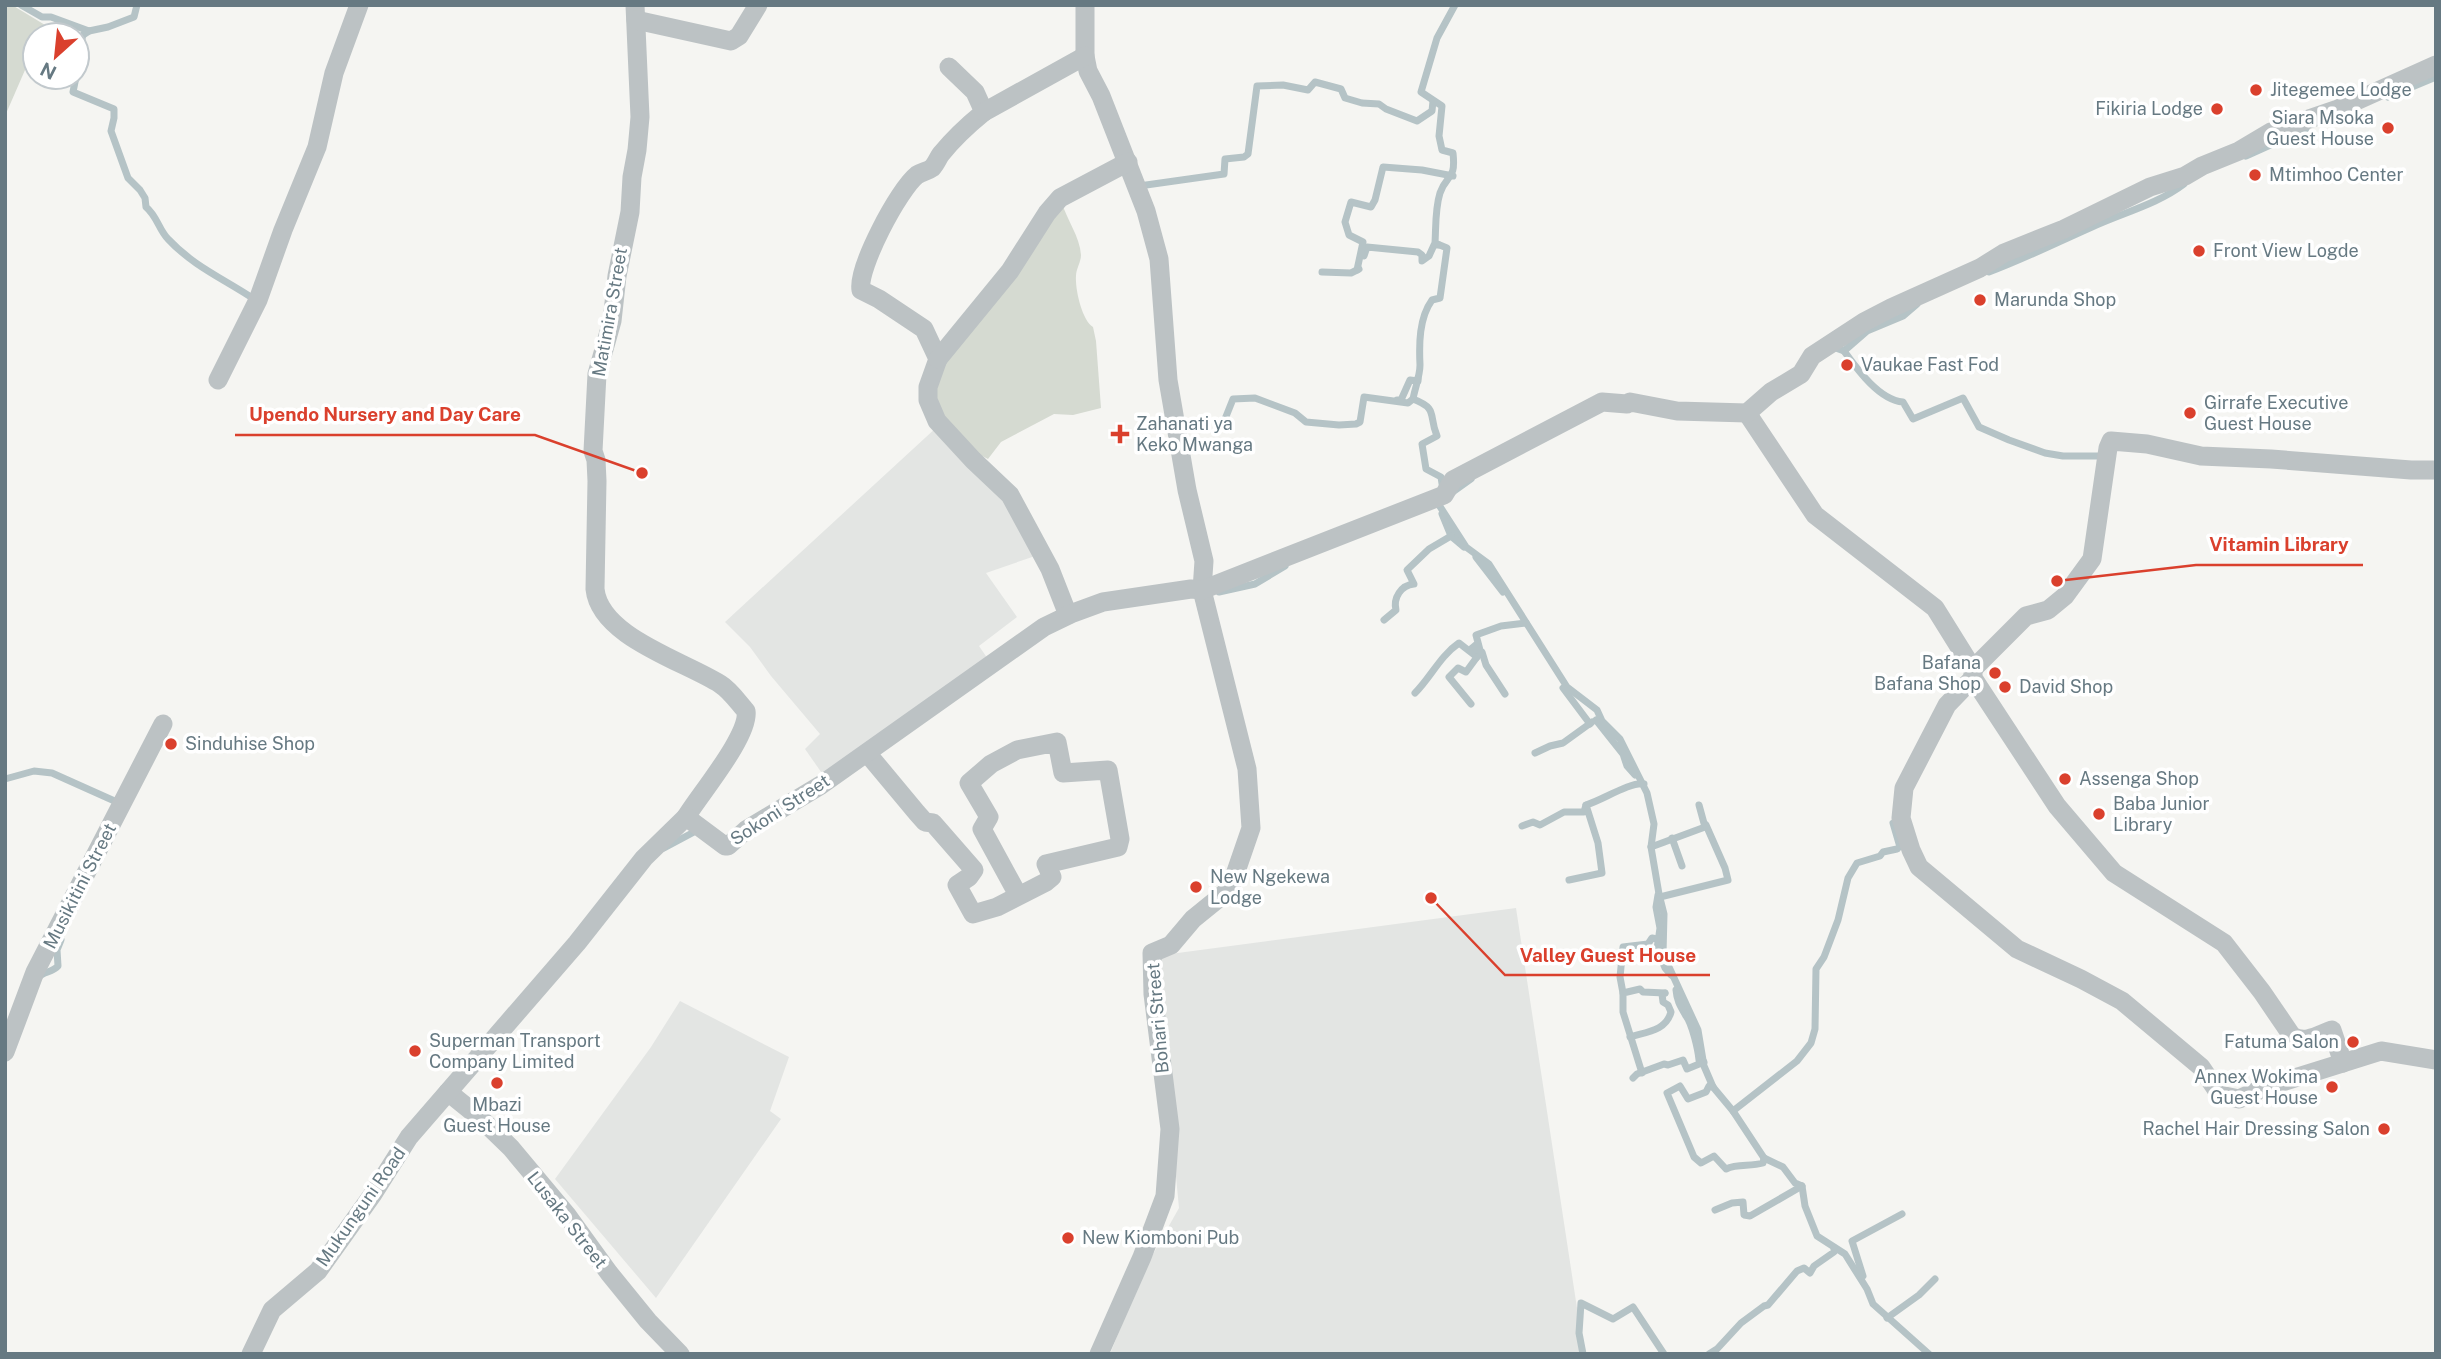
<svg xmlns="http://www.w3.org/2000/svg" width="2441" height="1359" font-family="'Public Sans',sans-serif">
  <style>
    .built { fill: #e3e5e3 }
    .green { fill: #d5dad1 }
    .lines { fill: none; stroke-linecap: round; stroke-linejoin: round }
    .stream { stroke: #b5c3c6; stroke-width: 7 }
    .street { stroke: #bcc2c4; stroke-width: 19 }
    .poi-dot { fill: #da402d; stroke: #fff; stroke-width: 2.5 }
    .labels { text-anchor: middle; stroke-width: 7; stroke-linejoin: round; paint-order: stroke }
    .poi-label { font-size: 18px; fill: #667982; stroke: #fff; text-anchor: start }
    .street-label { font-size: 18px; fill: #667982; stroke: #fff }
    .leader { fill: none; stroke: #da402d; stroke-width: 2.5 }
    .callout-dot { fill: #da402d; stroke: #fff; stroke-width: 2.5 }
    .callout-label { font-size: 19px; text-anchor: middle; font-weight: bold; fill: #da402d; stroke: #fff; stroke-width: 7; stroke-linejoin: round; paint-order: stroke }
  </style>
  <rect width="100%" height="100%" fill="#f5f5f2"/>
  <g class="built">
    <path d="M 938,426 L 1001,494 L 1038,555 L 986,573 L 1017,617 L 979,646 L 992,665 L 826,779 L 805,749 L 820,734 L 771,676 L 750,647 L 725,622 Z"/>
    <path d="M 1516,908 L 1584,1354 L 1110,1354 L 1143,1272 L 1179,1208 L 1155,956 Z"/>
    <path d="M 680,1001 L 789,1057 L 770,1111 L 781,1119 L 656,1298 L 555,1179 L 651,1047 Z"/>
  </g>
  <g class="green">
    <path d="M 5,5 L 12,5 L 45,25 L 40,35 L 35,35 L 35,47 L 5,116 Z"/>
    <path d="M 1062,203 C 1067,220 1080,237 1081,255 C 1081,262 1076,269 1076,276 C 1075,289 1082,320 1093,327 L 1096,341 L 1101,408 L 1073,415 L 1054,414 L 1001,442 L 988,459 C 951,440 946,426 933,388 L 945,362 Z"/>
  </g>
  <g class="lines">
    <g class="stream">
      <path d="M 21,5 L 42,17 L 51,17 L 89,31 L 108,27 L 134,17 L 137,5"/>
      <path d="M 77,56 L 83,35 L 89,31"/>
      <path d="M 76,77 L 73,92 L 114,109 L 114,118 L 111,131 L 128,178 L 140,190 L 145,198 L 146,207 C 157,216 159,230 168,239 C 193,266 224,279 254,299"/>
      <path d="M 2388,97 L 2436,77"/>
      <path d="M 2246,156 L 2306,129"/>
      <path d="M 1139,186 L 1224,174 L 1225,159 L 1244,157 L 1248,154 L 1257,86 L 1283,85 L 1308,90 L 1315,82 L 1341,89 L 1345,98 L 1362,103 L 1379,104 L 1386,109 L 1417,121 L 1432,111 L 1433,101"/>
      <path d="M 1364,256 L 1367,247 L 1418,252 L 1422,255 L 1422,261 L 1429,256 L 1434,245 L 1439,245"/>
      <path d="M 1357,270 L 1363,242 L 1349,235 L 1345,222 L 1351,202 L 1371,207 L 1375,200 L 1383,167 L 1422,170 L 1453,176"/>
      <path d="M 1322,272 L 1351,273 L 1359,269"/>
      <path d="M 1989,272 C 2024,259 2058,242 2092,227 C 2122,213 2158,204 2184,184"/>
      <path d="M 1833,347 L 1844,351 L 1867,331 L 1903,316 L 1917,304"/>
      <path d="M 1844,351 C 1857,369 1879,400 1903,402 L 1913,419 L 1963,398 L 1979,427 L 2009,440 L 2045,453 L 2063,456 L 2103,456"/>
      <path d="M 1397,400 L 1401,400 L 1410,380 L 1418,381 L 1418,378"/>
      <path d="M 1226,426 L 1225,419 L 1233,399 L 1255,398 L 1295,413 L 1306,422 L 1339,425 L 1356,424 L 1360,422 L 1364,397 L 1408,403 L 1413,399"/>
      <path d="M 1443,490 L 1441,477 L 1426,469 L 1422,444 L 1437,436 C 1428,415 1439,409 1413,399 C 1415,388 1420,376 1420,365 C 1419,344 1419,318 1432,300 L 1440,298 L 1447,248 L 1435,243 C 1436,226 1435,209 1440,193 C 1447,173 1456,181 1453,153 L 1442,150 L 1439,136 L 1442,106 L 1421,92 L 1437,38 L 1455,5"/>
      <path d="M 1450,494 L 1471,479"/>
      <path d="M 1439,505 L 1466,547 L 1489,564 L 1567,687 L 1597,710 L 1602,721 L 1620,739 L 1647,793 L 1654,824 L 1651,847 L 1659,894 L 1664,914 L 1663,954 L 1698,1030 L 1704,1066 L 1713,1087 L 1733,1111 L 1764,1158 L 1783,1167 L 1795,1183 L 1802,1186 L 1805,1206 L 1817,1236 L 1845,1254 L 1867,1289 L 1873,1304 L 1929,1354"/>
      <path d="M 1442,514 L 1451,536 L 1464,547"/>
      <path d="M 1476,557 L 1503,592"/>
      <path d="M 1219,592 L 1255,584 L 1285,566"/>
      <path d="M 1384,620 L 1396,610 C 1393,598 1401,585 1414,584 L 1407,570 L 1429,549 L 1451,536"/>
      <path d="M 1482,652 L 1486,665 L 1505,694"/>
      <path d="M 1563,688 L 1590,724"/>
      <path d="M 1415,693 C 1431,677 1440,656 1459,643 L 1477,657 L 1471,649 L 1477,644 L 1481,654 L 1476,635 L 1501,626 L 1526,623"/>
      <path d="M 1471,704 L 1449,677 L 1458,668 L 1466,672 L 1477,657"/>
      <path d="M 1596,720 L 1623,754 L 1627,766 L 1635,775"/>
      <path d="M 1535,753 L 1550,746 L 1563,743 L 1592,722"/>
      <path d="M 5,779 L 34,771 L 52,773 L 119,803"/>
      <path d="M 1893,823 L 1900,847"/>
      <path d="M 1522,826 L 1533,822 L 1540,825 L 1564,812 L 1584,812 L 1586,805 C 1603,800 1629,782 1644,784"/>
      <path d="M 1672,838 L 1682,866"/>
      <path d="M 1651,847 L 1705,827 L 1699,805"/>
      <path d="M 664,848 L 694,832"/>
      <path d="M 1569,880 L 1602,873 L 1598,843 L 1586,805"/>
      <path d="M 1658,895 L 1656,907 L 1660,928 L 1657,949 L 1665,968 L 1671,975"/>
      <path d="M 1660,897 L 1728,880 L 1725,868 L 1706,825"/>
      <path d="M 38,978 C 43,971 52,973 58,966 L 57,950 L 61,940"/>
      <path d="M 1676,990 C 1677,1002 1681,1007 1686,1016 C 1692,1024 1698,1049 1699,1060"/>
      <path d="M 1623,993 L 1620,977 L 1623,947 L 1648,944 L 1652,938 L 1657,939"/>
      <path d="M 1630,1037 C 1646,1032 1666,1031 1671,1012 L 1668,1005 L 1663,1002 L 1662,994 L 1665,993"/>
      <path d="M 1642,1073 L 1623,1012 L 1623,993 L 1640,989 L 1643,992 L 1665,993"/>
      <path d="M 1633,1078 L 1637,1074 L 1664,1064 L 1668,1065 L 1683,1060 L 1687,1069 L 1704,1062"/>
      <path d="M 1713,1087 L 1709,1086 L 1706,1092 L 1688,1099 L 1680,1086 L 1667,1093 L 1694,1157 L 1701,1163 L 1714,1156 L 1726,1169 C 1738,1163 1750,1167 1763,1163 L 1764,1158"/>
      <path d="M 1733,1111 L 1797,1061 L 1811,1043 L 1815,1029 L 1816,969 L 1824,957 L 1838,920 L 1848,878 L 1857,863 L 1880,856 L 1883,852 L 1897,849"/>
      <path d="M 1715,1210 L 1732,1203 L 1743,1202 L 1744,1215 L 1750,1216 L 1802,1186"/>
      <path d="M 1863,1276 L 1852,1241 L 1902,1214"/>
      <path d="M 1887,1318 L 1919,1295 L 1935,1279"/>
      <path d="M 1583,1354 L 1579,1333 L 1581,1303 L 1613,1319 L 1633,1307 L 1664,1354"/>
      <path d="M 1709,1354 L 1717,1349 L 1741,1323 L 1764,1306 L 1768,1305 L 1797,1271 L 1804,1268 L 1810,1273 L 1814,1266 L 1834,1252 L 1834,1248"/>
    </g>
    <g class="street">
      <path d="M 635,5 L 640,117 L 637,150 L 632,177 L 630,212 L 617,276 L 612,321 L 597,374 L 593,451 L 596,460 L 597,481 L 595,589 C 600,637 684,661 720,684 C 730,690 738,702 746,711 C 750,735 700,794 686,817"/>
      <path d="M 1085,5 L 1085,56 L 1088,71 L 1101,96 L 1146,211 L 1159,259 L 1168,380 L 1187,490 L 1204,561 L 1202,590 L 1247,769 L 1251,828 L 1230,889 L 1193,919 L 1171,945 L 1152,953 L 1153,994 L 1170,1129 L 1165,1196 L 1142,1257 L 1099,1354"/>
      <path d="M 636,20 L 731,41 L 739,36 L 758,5"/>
      <path d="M 949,67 L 975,92 L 984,112 C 968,125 954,138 941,154 C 938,158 936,164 932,168 C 928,171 922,172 917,175 C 899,189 857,268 861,290 L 879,299 L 924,329 L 938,359 L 928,387 L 928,400 L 937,421 L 973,460 L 1010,495 L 1050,569 L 1068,615"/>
      <path d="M 984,112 L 1085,56"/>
      <path d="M 938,359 L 1010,271 L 1047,213 L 1060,198 L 1128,162"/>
      <path d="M 218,380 L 258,300 L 283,230 L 317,147 L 334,73 L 359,5"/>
      <path d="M 1747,413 L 1815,515 L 1935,608 L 1973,669 L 1973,678 L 2057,806 L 2114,873 L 2224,943 L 2262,992 L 2292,1036 C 2306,1044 2318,1035 2332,1030 L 2343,1063"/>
      <path d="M 1973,669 L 2026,616 L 2048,610 L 2065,596 L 2092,559 L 2108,448 L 2111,441 L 2147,444 L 2201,456 L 2271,459 L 2411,470 L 2436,470"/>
      <path d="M 1973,678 L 1947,705 L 1904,788 L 1901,818 L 1911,850 L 1919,867 L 2017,949 L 2081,979 L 2122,1001 L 2201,1067 L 2220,1095 L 2239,1099 L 2266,1087 L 2381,1051 L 2436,1060"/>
      <path d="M 867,753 L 917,813 L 925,822 L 933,823 L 974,870 L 969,877 L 957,885 L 973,914 L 997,907 L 1046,882 L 1052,877 L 1046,864 L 1118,847 L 1120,839 L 1108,770 L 1063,773 L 1057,742 L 1017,750 L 991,764 L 969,783 L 989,817 L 982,829 L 1018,895"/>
      <path d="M 5,1052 L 35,972 L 163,724"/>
      <path d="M 448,1092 L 479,1117 L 511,1148 L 567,1215 L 609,1273 L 648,1321 L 680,1354"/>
      <path d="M 251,1354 L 272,1310 L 318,1271 L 373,1194 L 409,1137 L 577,943 L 644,858 L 686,817 L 725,846 L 728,846 L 746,830 L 821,785 L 1044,627 L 1073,613 L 1103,602 L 1191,589 L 1202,590 L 1444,495 L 1453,480 L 1602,402 L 1627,404 L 1630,402 L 1677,411 L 1747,413 L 1771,392 L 1801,374 L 1812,356 L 1864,322 L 1891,308 L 1980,268 L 2004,253 L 2064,229 L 2150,187 L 2185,176 L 2202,166 L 2239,151 L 2271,132 L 2338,109 L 2436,65"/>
    </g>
  </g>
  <g class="poi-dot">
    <circle cx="2256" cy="90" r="7"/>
    <circle cx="2217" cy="109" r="7"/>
    <circle cx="2388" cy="128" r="7"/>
    <circle cx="2255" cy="175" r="7"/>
    <circle cx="2199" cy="251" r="7"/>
    <circle cx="1980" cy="300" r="7"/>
    <circle cx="1847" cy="365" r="7"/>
    <circle cx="2190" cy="413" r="7"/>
    <path d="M1116.5 423.5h7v7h7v7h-7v7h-7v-7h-7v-7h7z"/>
    <circle cx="1995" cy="673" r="7"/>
    <circle cx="2005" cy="687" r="7"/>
    <circle cx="171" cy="744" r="7"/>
    <circle cx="2065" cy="779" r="7"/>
    <circle cx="2099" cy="814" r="7"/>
    <circle cx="1196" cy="887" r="7"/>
    <circle cx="2353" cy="1042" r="7"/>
    <circle cx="415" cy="1051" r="7"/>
    <circle cx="497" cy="1083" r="7"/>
    <circle cx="2332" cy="1087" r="7"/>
    <circle cx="2384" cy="1129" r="7"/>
    <circle cx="1068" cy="1238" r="7"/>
  </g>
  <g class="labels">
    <g class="poi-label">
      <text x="2270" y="96">Jitegemee Lodge</text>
      <text x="2203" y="115" text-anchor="end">Fikiria Lodge</text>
      <text x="2374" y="124" text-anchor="end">Siara Msoka<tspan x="2374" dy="21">Guest House</tspan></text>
      <text x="2269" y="181">Mtimhoo Center</text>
      <text x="2213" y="257">Front View Logde</text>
      <text x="1994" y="306">Marunda Shop</text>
      <text x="1861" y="371">Vaukae Fast Fod</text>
      <text x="2204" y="409">Girrafe Executive<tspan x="2204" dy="21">Guest House</tspan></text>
      <text x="1136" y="430">Zahanati ya<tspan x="1136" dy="21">Keko Mwanga</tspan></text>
      <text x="1981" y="669" text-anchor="end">Bafana<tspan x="1981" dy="21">Bafana Shop</tspan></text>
      <text x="2019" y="693">David Shop</text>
      <text x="185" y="750">Sinduhise Shop</text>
      <text x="2079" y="785">Assenga Shop</text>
      <text x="2113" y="810">Baba Junior<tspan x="2113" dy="21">Library</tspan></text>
      <text x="1210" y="883">New Ngekewa<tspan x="1210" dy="21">Lodge</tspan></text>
      <text x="429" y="1047">Superman Transport<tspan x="429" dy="21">Company Limited</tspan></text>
      <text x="2339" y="1048" text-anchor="end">Fatuma Salon</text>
      <text x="2318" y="1083" text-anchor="end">Annex Wokima<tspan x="2318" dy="21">Guest House</tspan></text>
      <text x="497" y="1111" text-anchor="middle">Mbazi<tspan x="497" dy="21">Guest House</tspan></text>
      <text x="2370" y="1135" text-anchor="end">Rachel Hair Dressing Salon</text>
      <text x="1082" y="1244">New Kiomboni Pub</text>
    </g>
    <g class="street-label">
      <text transform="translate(610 312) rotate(-80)" y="6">Matimira Street</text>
      <text transform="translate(780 810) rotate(-33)" y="6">Sokoni Street</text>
      <text transform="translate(80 886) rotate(-63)" y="6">Musikitini Street</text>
      <text transform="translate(1158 1018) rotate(-95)" y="6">Bohari Street</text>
      <text transform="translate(361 1207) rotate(-55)" y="6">Mukunguni Road</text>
      <text transform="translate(567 1220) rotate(52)" y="6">Lusaka Street</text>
    </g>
  </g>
  <path class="leader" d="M642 473L535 435H235M2057 581L2196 565H2363M1431 898L1505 975H1710"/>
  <g class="callout-dot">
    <circle cx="642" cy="473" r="7"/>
    <circle cx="2057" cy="581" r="7"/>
    <circle cx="1431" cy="898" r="7"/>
  </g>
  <g class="callout-label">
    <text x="385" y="421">Upendo Nursery and Day Care</text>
    <text x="2279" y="551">Vitamin Library</text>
    <text x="1608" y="962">Valley Guest House</text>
  </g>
  <rect width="2441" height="1359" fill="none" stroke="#667982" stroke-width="14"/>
  <g transform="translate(56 56) rotate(207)"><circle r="33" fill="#ffffff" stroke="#c2c9cd" stroke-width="2"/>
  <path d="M0-5L12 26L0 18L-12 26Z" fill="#da402d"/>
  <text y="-10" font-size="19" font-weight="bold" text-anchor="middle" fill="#667982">N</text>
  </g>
</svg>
